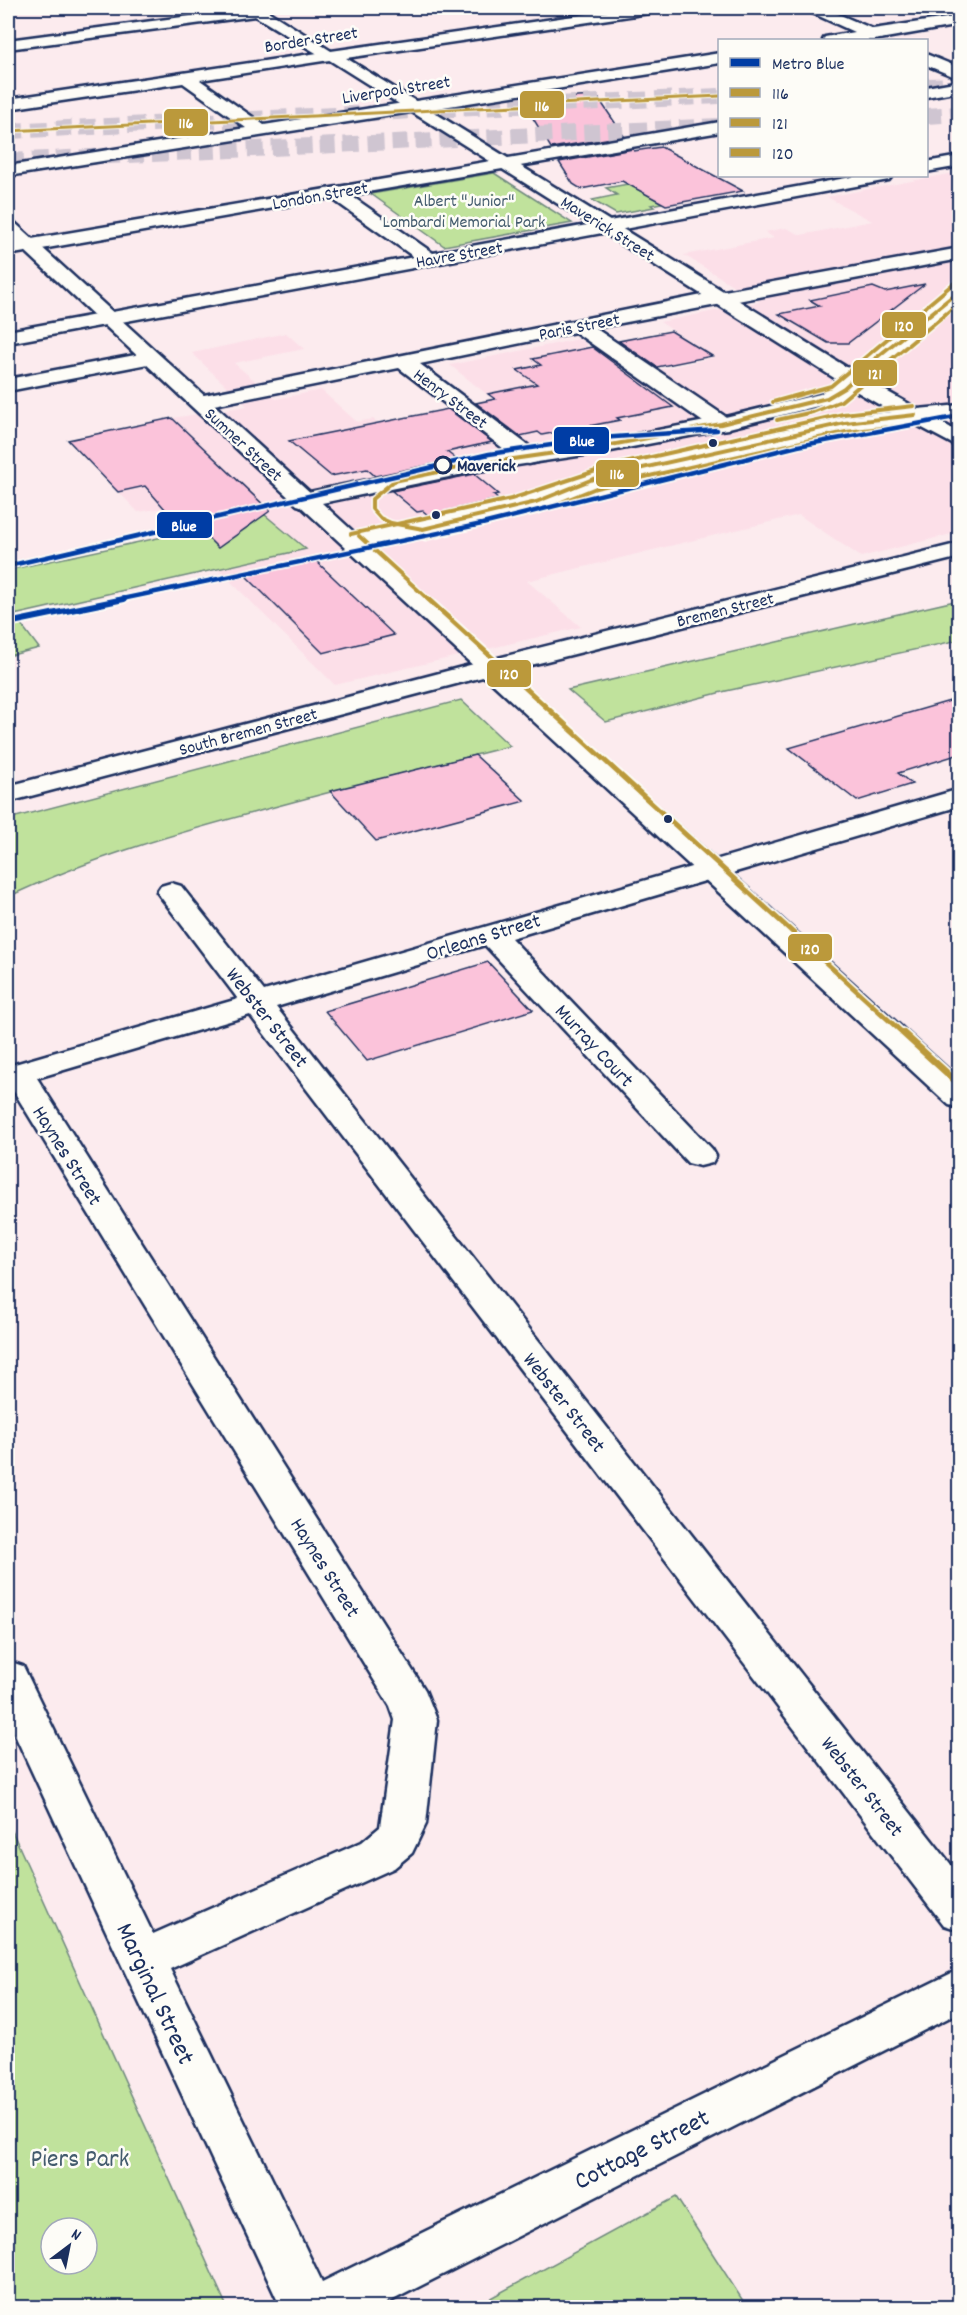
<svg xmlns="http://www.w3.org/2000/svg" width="967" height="2315" font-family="Dekko,sans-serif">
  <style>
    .built { fill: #fcdfe8 }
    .green { fill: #c0e29c; stroke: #6e887d; stroke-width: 1.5; fill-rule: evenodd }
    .building { fill: #fbc3da; stroke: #1b2f5e; stroke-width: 1.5 }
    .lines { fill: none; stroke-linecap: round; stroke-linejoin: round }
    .motorway-tunnel { stroke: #cfc5d1; stroke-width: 16; stroke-dasharray: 16 8; stroke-linecap: butt }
    .minor-casing { stroke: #1b2f5e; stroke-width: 5 }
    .tertiary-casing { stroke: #1b2f5e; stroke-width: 5 }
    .secondary-casing { stroke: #1b2f5e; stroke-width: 5 }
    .minor { fill: #fdfcf7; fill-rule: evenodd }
    .tertiary { fill: #fdfcf7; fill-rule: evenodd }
    .secondary { fill: #fdfcf7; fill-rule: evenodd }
    .bus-1-far1-casing { stroke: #fdfcf7; stroke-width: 5 }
    .bus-1-casing { stroke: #fdfcf7; stroke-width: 7 }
    .bus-2-casing { stroke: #fdfcf7; stroke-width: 7 }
    .bus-3-far2-casing { stroke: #fdfcf7; stroke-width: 7 }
    .bus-3-far1-casing { stroke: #fdfcf7; stroke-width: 9 }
    .bus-3-casing { stroke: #fdfcf7; stroke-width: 11 }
    .bus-1-far1 { stroke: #bb993b; stroke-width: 3 }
    .bus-1 { stroke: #bb993b; stroke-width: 4 }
    .bus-2 { stroke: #bb993b; stroke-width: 4 }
    .bus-3-far2 { stroke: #bb993b; stroke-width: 4 }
    .bus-3-far1 { stroke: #bb993b; stroke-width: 5 }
    .bus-3 { stroke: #bb993b; stroke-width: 7 }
    .metro-1-far1-casing { stroke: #fdfcf7; stroke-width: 8 }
    .metro-1-casing { stroke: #fdfcf7; stroke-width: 10 }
    .metro-1-far1 { stroke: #003da5; stroke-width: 4.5 }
    .metro-1 { stroke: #003da5; stroke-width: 6 }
    .bus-dot { fill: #1b2f5e; stroke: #fdfcf7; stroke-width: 2 }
    .stop-dot { fill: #fdfcf7; stroke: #1b2f5e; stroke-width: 3 }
    .labels { text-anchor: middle; stroke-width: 5; stroke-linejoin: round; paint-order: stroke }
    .far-street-label { font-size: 18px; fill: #1b2f5e; stroke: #fdfcf7 }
    .far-park-label { font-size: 18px; fill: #445c6e; stroke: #fdfcf7 }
    .far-stop-label { font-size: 18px; font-weight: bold; fill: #1b2f5e; stroke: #fdfcf7; text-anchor: start }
    .street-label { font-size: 21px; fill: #1b2f5e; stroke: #fdfcf7 }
    .near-street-label { font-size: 26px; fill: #1b2f5e; stroke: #fdfcf7 }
    .near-park-label { font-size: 26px; fill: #445c6e; stroke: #fdfcf7 }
    .line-badge { stroke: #fdfcf7; stroke-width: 2 }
    .badge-label { font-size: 16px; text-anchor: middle; font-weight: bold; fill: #fff }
  </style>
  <rect width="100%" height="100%" fill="#fcebee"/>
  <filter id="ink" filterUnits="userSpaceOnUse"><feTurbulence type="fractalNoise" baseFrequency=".0167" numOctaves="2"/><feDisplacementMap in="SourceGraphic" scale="12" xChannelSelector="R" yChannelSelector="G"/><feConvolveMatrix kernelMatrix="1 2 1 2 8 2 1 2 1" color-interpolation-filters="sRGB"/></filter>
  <g filter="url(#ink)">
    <path class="built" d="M 959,172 L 959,532 L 861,557 L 799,515 L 657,549 L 527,581 L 581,627 L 335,685 L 218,569 L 306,549 L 185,532 L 163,508 L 138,512 L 68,440 L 173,418 L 247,406 L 192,353 L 286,333 L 304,349 L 234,363 L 276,399 L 321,390 L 357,422 L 373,419 L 378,423 L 390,421 L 494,400 L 450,365 L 579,339 L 586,344 L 586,347 L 629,377 L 714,357 L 660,322 L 760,302 L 684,255 L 774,238 L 765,232 L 786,228 L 801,235 L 872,221 L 827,197 Z"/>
    <g class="green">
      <path d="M 494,173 L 572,223 L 444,246 L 371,194 Z"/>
      <path d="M 628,184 L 662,203 L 651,205 L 654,207 L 616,214 L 592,200 L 617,195 L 606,188 Z"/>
      <path d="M 265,515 L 306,549 L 14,615 L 39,648 L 8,656 L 8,570 Z"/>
      <path d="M 959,600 L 959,640 L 726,691 L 606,722 L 568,690 Z"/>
      <path d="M 461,700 L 510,746 C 429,767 347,787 267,809 C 178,833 91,857 8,897 L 8,819 Z"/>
      <path d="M 8,1822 L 227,2307 L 8,2307 ZM 51,2228 L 87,2228 L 87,2264 L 51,2264 Z"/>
      <path d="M 676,2197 L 747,2307 L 474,2307 Z"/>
    </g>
    <g class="building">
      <path d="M 597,96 L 624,136 L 551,148 L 522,100 Z"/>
      <path d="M 661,147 L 743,191 L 666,205 L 622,181 L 581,189 L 573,184 L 559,162 L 633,149 L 634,151 Z"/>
      <path d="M 925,284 L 848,343 L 828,343 L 779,314 L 820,306 L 810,300 L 873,287 L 885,292 Z"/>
      <path d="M 671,331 L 712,356 L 657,367 L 619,341 Z"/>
      <path d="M 592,347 L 673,407 L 617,418 L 620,420 L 542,435 L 538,432 L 520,436 L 476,403 L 495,399 L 488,394 L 537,384 L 517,370 L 541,365 L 533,359 Z"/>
      <path d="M 448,409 L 492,442 L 447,452 L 456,459 L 375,476 L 367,469 L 331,476 L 289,441 Z"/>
      <path d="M 172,418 L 270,511 L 218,548 L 199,529 L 185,532 L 145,486 L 118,492 L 68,440 Z"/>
      <path d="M 474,474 L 498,494 L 493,495 L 498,499 L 428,515 L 423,511 L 417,512 L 392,491 Z"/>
      <path d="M 315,560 L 394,635 L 323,653 L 246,576 Z"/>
      <path d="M 960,698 L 960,754 L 898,773 L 912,784 L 857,801 L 789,748 Z"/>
      <path d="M 475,755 L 525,801 L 376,841 L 330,791 Z"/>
      <path d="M 488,962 L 533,1010 L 367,1061 L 325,1011 Z"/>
    </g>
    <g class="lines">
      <g class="motorway-tunnel">
        <path d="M 926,86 L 960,85"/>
        <path d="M 926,116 L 960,114"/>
        <path d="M 8,131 L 720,96"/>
        <path d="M 8,161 L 720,126"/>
      </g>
      <g class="minor-casing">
        <g id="minor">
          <path d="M 806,8 L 824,8 L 873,29 L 960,16 L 960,25 L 874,40 L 823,40 L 825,37 L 854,32 L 808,11 Z"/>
          <path d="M 331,51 L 336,53 L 339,56 L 336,59 L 200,80 L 264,125 L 720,53 L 720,63 L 8,176 L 8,166 L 246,128 L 183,83 L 8,109 L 8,99 Z"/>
          <path d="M 926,54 L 960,68 L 960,79 L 926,65 Z"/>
          <path d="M 960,81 L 960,91 L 926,97 L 926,87 Z"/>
          <path d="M 720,122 L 720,132 L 350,195 L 433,253 L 857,176 L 892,176 L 889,180 L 883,181 L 8,343 L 8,331 L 414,257 L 331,198 L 8,255 L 8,243 Z"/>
          <path d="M 960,156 L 960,166 L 926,172 L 926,162 Z"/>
          <path d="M 960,248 L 960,259 L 595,328 L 729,419 L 732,424 L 729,429 L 721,430 L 713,429 L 575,332 L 420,364 L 537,452 L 540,457 L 537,462 L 529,464 L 521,462 L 399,368 L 199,408 L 192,406 L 189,402 L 192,398 L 199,396 L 702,295 Z"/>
          <path d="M 151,352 L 158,354 L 161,358 L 158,362 L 8,391 L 8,379 Z"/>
          <path d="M 489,660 L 498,663 L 502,668 L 498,673 L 8,802 L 8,786 Z"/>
          <path d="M 960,789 L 960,806 L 511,938 L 712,1149 L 716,1156 L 712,1163 L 700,1166 L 688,1163 L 485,945 L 276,1007 L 960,1876 L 960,1930 L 944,1925 L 250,1015 L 37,1078 L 425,1690 L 437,1720 L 426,1824 L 412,1853 L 394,1868 L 170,1969 L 322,2282 L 960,1969 L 960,2012 L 377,2308 L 281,2308 L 8,1720 L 8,1661 L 23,1666 L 153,1934 L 362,1842 L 380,1827 L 395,1720 L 390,1706 L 10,1085 L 8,1085 L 8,1066 L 238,999 L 157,892 L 161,886 L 171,883 L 181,886 L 264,991 Z"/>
        </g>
      </g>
      <g class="tertiary-casing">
        <g id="tertiary">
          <path d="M 251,8 L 263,8 L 339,56 L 336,59 L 326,59 L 255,16 L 8,49 L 8,40 Z"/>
          <path d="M 8,221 L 14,222 L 313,495 L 316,500 L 313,505 L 305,507 L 297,505 L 8,235 Z"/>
        </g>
      </g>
      <g class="secondary-casing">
        <path id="secondary" d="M 629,8 L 663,8 L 656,12 L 346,58 L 851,370 L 953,286 L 960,284 L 960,300 L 865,379 L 918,409 L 960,405 L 960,417 L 937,420 L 960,433 L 960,448 L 911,422 L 845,429 L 619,480 L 521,513 L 369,546 L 494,659 L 960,543 L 960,557 L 507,671 L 960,1080 L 960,1108 L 949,1105 L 294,500 L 297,495 L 305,493 L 478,457 L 611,439 L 721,418 L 820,394 L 839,381 L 323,56 L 331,51 ZM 854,390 L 892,412 L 845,417 L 613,468 L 507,502 L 357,535 L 322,503 L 478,471 L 611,451 L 721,430 L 834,402 Z"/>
      </g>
      <use href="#minor" class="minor"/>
      <use href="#tertiary" class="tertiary"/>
      <use href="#secondary" class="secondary"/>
      <g class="bus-1-far1-casing">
        <path id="bus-1-far1" d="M 8,131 L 720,96"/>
      </g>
      <g class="bus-1-casing">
        <path id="bus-1" d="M 915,415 L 845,423 L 593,479 L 536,502 L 423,529 L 391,523 L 380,518 L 372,509 L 372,499 L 394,481 L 478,464 L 611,445 L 721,424 L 827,398 L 844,388 L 876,358 L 960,290"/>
      </g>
      <g class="bus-2-casing">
        <g id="bus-2">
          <path d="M 777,420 L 813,412 L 841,401 L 960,302"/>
          <path d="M 425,538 L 539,511 L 596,488 L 846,432 L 916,424"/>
        </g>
      </g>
      <g class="bus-3-far2-casing">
        <g id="bus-3-far2">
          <path d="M 773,402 L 831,386 L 954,283"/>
          <path d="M 351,534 L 511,499 L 611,466 L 843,414 L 914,406"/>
          <path d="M 359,536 L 429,600"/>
        </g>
      </g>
      <g class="bus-3-far1-casing">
        <path id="bus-3-far1" d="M 428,599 L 905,1035"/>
      </g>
      <g class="bus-3-casing">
        <path id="bus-3" d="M 903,1033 L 960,1085"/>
      </g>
      <use href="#bus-1-far1" class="bus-1-far1"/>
      <use href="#bus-1" class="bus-1"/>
      <use href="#bus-2" class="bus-2"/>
      <use href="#bus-3-far2" class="bus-3-far2"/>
      <use href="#bus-3-far1" class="bus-3-far1"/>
      <use href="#bus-3" class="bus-3"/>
      <g class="metro-1-far1-casing">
        <g id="metro-1-far1">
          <path d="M 8,566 L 489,454 L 600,438 L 717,430"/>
          <path d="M 117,600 L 482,524 L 798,446 L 960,416"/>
        </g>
      </g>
      <g class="metro-1-casing">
        <path id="metro-1" d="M 8,623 L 124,599"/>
      </g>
      <use href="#metro-1-far1" class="metro-1-far1"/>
      <use href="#metro-1" class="metro-1"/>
    </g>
  </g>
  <g class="bus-dot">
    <circle cx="713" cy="443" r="5"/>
    <circle cx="436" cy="515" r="5"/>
    <circle cx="668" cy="819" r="5"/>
  </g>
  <circle class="stop-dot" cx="443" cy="465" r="8"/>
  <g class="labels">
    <g class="far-street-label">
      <text transform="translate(311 39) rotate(-9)" y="6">Border Street</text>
      <text transform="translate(396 89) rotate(-9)" y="6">Liverpool Street</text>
      <text transform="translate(320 195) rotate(-10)" y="6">London Street</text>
      <text transform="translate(608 228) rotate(32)" y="6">Maverick Street</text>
      <text transform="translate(459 254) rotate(-10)" y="6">Havre Street</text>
      <text transform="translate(579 326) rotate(-11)" y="6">Paris Street</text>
      <text transform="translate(451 398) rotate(37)" y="6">Henry Street</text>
      <text transform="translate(244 444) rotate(43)" y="6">Sumner Street</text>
      <text transform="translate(725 609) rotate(-14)" y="6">Bremen Street</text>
      <text transform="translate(248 731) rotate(-15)" y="6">South Bremen Street</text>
    </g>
    <g class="far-park-label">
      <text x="464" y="206">Albert "Junior"<tspan x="464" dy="21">Lombardi Memorial Park</tspan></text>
    </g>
    <g class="far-stop-label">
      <text x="457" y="471">Maverick</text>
    </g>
    <g class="street-label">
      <text transform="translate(483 936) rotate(-17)" y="7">Orleans Street</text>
      <text transform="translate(268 1017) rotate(52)" y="7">Webster Street</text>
      <text transform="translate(595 1045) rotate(47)" y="7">Murray Court</text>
      <text transform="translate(68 1155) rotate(58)" y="7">Haynes Street</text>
      <text transform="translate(565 1402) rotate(52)" y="7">Webster Street</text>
      <text transform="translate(326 1567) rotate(58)" y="7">Haynes Street</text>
      <text transform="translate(863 1786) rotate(52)" y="7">Webster Street</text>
    </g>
    <g class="near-street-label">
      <text transform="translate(157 1993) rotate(65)" y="9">Marginal Street</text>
      <text transform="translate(641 2148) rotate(-27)" y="9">Cottage Street</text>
    </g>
    <g class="near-park-label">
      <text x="80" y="2166">Piers Park</text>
    </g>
  </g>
  <g class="line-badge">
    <rect x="519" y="90" width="46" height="29" rx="6" fill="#bb993b"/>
    <rect x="163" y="108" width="46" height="29" rx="6" fill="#bb993b"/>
    <rect x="881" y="311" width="46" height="28" rx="6" fill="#bb993b"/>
    <rect x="852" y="359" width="46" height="28" rx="6" fill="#bb993b"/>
    <rect x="553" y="426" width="57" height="29" rx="6" fill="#003da5"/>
    <rect x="595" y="459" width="45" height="29" rx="6" fill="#bb993b"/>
    <rect x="156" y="511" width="57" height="28" rx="6" fill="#003da5"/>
    <rect x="486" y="659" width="46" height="29" rx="6" fill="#bb993b"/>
    <rect x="787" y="933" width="46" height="29" rx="6" fill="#bb993b"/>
  </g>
  <g class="badge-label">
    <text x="542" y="111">116</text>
    <text x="186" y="128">116</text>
    <text x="904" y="331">120</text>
    <text x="875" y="379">121</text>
    <text x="582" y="446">Blue</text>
    <text x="617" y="479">116</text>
    <text x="184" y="531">Blue</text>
    <text x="509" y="679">120</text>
    <text x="810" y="954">120</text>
  </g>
  <rect width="967" height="2315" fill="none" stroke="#fdfcf7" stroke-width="30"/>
  <rect x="15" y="15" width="937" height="2285" fill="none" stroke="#1b2f5e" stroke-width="2" filter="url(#ink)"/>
  <rect x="718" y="39" width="210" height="138" fill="#fdfcf7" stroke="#a3aaba" stroke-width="1.5"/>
  <rect x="730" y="58" width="30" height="9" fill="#003da5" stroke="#a3aaba" stroke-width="1.5"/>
  <text x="772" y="69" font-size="18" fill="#1b2f5e">Metro Blue</text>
  <rect x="730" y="88" width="30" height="9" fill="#bb993b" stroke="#a3aaba" stroke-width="1.5"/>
  <text x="772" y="99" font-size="18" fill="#1b2f5e">116</text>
  <rect x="730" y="118" width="30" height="9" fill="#bb993b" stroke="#a3aaba" stroke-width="1.5"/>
  <text x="772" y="129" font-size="18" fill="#1b2f5e">121</text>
  <rect x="730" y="148" width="30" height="9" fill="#bb993b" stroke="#a3aaba" stroke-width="1.5"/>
  <text x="772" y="159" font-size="18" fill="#1b2f5e">120</text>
  <g transform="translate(69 2246) rotate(32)"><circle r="28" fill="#fdfcf7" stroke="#a3aaba" stroke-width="1.5"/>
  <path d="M0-4.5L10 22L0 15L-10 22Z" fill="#1b2f5e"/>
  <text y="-9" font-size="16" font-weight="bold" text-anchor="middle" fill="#1b2f5e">N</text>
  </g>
</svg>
